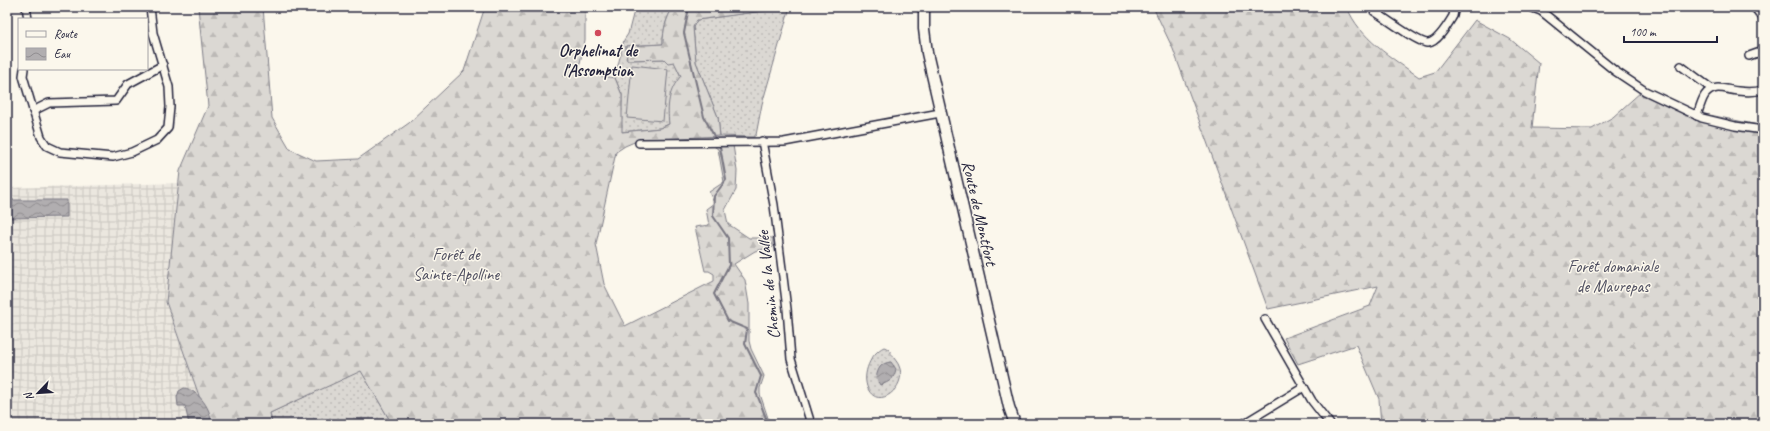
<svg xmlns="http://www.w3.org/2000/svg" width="1770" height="431" font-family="Caveat,sans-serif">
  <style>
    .industrial { fill: url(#industrial-grid) }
    .grass { fill: url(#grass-dots); stroke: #7e7d87 }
    .forest { fill: url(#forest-firs); stroke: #7e7d87 }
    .pitch { fill: #dbd8d3; stroke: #7e7d87 }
    .water { fill: url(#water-waves); stroke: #787681 }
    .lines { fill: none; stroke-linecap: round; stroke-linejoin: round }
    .stream { stroke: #787681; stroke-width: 2 }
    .street-casing { stroke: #22223b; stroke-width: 10 }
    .secondary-casing { stroke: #22223b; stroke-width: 13 }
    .street { stroke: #fbf7ec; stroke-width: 7 }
    .secondary { stroke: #fbf7ec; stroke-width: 10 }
    .poi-dot { fill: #d1495b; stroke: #fbf7ec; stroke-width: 1.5 }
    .labels { text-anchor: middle; stroke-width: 3; stroke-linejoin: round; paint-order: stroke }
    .poi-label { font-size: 17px; font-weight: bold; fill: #22223b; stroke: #fbf7ec }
    .street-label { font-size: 17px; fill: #22223b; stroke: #fbf7ec }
    .park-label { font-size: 17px; fill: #505061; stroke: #fbf7ec }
  </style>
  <defs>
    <pattern id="industrial-grid" width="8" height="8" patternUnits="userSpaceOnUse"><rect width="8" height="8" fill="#ebe7df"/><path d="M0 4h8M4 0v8" fill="none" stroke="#c9c6c0"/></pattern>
    <pattern id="grass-dots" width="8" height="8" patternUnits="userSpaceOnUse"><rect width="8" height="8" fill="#dbd8d3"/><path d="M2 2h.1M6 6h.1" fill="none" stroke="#bcb9b6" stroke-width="1.8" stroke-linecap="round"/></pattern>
    <pattern id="forest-firs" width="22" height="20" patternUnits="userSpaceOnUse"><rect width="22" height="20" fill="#dbd8d3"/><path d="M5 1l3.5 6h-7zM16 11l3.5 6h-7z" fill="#bcb9b6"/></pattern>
    <pattern id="water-waves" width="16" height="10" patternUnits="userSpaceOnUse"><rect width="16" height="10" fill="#b1aeb0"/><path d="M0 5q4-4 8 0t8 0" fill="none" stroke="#908d90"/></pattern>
  </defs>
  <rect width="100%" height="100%" fill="#fbf7ec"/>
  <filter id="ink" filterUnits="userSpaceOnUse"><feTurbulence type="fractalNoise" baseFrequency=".025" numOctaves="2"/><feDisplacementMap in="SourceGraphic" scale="8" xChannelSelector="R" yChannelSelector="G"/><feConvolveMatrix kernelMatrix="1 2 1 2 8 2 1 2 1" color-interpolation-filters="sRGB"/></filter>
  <g filter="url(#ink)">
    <path class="industrial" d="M 179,183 L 166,302 L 209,424 L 7,424 L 7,188 Z"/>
    <g class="grass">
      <path d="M 635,7 L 673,7 C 666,19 663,29 663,44 L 626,46 L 627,60 L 665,59 L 674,61 L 681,77 C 670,88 668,109 669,124 L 660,128 L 621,132 L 622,95 L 615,78 L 624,40 L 628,34 Z"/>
      <path d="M 790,7 L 762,104 L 756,135 L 753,137 L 720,136 L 718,117 L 696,62 L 693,27 L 697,20 Z"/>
      <path d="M 884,347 C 890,349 891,353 894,358 C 896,361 898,363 899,366 C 908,386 879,411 868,389 C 861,374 871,353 884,347 Z"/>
      <path d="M 361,370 L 392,424 L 272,424 L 270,413 Z"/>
    </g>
    <g class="forest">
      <path d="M 198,7 L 263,7 L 272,118 L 290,149 L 316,161 L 358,159 L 409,123 L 464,71 L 485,7 L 585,7 L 585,40 L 578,72 L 615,78 L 622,95 L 622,132 L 660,128 L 669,124 C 667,107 668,90 681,76 L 674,62 L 668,63 L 664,59 L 627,60 L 626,46 L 663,44 C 663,29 666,19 673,7 L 793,7 L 697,20 L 693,27 L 696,62 L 718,117 L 720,136 L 639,140 L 625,146 L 616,152 L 596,244 L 604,284 L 625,326 L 714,281 L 714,274 L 709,271 L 705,271 L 695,227 L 709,225 L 706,209 L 714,203 L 709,192 L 724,182 L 718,149 L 712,145 L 733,145 L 737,171 L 736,190 L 725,210 L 728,224 L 749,238 L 773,238 L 773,247 L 755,251 L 734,264 L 745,280 L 749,304 L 749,341 L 751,349 L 764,376 L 760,388 L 760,394 L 770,424 L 392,424 L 361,371 L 270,413 L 272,424 L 209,424 L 166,302 L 180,171 L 208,106 Z"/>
      <path d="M 1153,7 L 1347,7 C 1359,38 1392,58 1419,77 L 1435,72 L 1475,20 L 1510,39 L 1539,63 L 1532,128 L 1592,129 L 1613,117 L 1642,91 L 1700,113 L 1763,126 L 1763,424 L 1381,424 L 1379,399 L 1356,345 L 1298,364 L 1284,338 L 1370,306 L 1378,286 L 1268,309 L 1173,49 Z"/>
    </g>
    <path class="pitch" d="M 632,65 L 668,69 L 663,121 L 627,118 Z"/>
    <g class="water">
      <path d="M 7,200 L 67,200 L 67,217 L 7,218 Z"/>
      <path d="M 891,362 L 896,369 C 894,379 890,382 880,385 L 876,378 C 878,369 880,363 891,362 Z"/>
      <path d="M 184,388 C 197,389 214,411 210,424 L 189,424 L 185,406 L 178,406 L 177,397 L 179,391 Z"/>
    </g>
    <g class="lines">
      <g class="stream">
        <path d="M 689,7 L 684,33 L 704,117 L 715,138"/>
        <path d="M 720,147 L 726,180 L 714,196 L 713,216 L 728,238 L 729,265 L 714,294 L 728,321 L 747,329 L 745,344 L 761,376 L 756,393 C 762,404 763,414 769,424"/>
      </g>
      <g class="street-casing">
        <g id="street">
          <path d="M 26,7 L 28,19"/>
          <path d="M 1371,7 L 1374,11 C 1383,17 1420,44 1428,43 C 1438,42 1448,24 1453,16 L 1454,11 L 1450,7"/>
          <path d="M 1530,7 L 1541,11 L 1615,71 L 1645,91 L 1702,118 L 1735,126 L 1763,130"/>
          <path d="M 1754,7 L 1763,18"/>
          <path d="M 1749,56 L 1763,51"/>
          <path d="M 1681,66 L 1712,89"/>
          <path d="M 24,69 L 23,76 L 41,137 L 47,146 L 60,152 L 113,157 L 132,152 L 157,140 L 168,128 L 170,107 L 169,87 L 153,33 L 150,7"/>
          <path d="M 33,111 L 49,103 L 116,101 L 128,84 L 163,65"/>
          <path d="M 1697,116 C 1699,110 1701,101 1705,95 C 1714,83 1726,90 1738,91 C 1746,92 1755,92 1763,90"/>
          <path d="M 762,141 L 774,205 L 787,309 L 791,359 L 811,424"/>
          <path d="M 639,143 L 784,142 L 940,113"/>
          <path d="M 1265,319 L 1312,401 L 1330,424"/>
          <path d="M 1243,424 L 1304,387"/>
        </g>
      </g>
      <g class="secondary-casing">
        <path id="secondary" d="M 924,7 L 924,29 L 927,53 L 1009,407 L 1015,424"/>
      </g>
      <use href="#street" class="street"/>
      <use href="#secondary" class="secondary"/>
    </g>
  </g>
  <circle class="poi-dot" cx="598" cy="33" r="4"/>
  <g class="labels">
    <g class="poi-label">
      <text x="598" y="56">Orphelinat de<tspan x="598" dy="20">l'Assomption</tspan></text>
    </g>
    <g class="street-label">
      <text transform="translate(980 213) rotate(77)" y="6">Route de Montfort</text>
      <text transform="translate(768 285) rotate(-96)" y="6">Chemin de la Vallée</text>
    </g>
    <g class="park-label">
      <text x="456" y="260">Forêt de<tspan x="456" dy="20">Sainte-Apolline</tspan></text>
      <text x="1613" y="272">Forêt domaniale<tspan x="1613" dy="20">de Maurepas</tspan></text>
    </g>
  </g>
  <rect width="1770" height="431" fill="none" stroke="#fbf7ec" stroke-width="24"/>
  <rect x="12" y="12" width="1746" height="407" fill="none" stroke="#22223b" stroke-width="1.5" filter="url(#ink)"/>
  <rect x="18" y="18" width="130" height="52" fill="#fbf7ec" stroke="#a4a2a5"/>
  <rect x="26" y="31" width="20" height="6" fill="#fbf7ec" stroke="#a4a2a5"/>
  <text x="54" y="38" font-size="12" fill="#22223b">Route</text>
  <rect x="26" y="48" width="20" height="12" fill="url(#water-waves)" stroke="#a4a2a5"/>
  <text x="54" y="58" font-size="12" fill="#22223b">Eau</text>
  <g transform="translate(38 393) rotate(245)" stroke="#fbf7ec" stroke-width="3" paint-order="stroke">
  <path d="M0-3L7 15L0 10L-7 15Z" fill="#22223b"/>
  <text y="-6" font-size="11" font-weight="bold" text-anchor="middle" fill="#22223b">N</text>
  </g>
  <path d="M1624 36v6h93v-6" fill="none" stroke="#22223b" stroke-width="2"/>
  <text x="1630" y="36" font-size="12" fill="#22223b" stroke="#fbf7ec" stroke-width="3" paint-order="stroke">100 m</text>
</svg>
